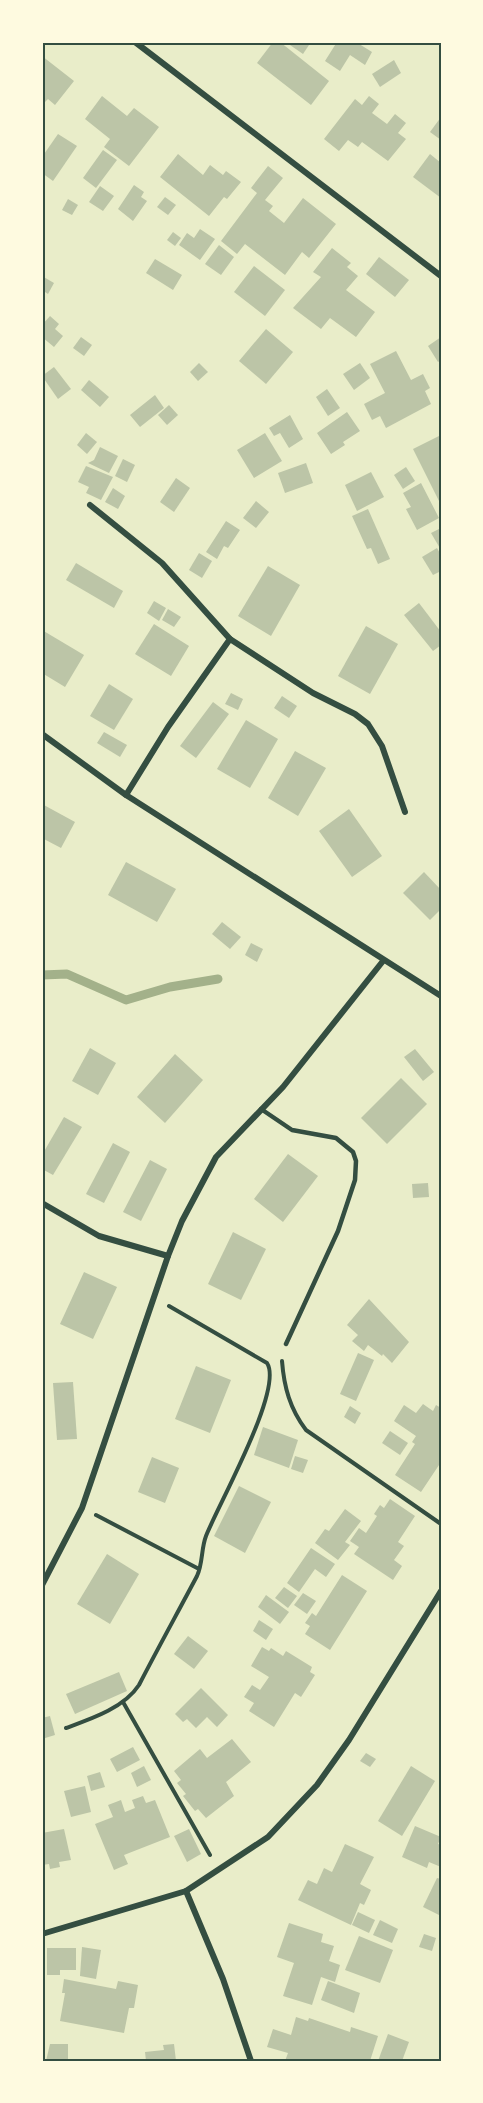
<svg xmlns="http://www.w3.org/2000/svg" width="483" height="2103" font-family="'Exo 2',sans-serif">
  <style>
    .lines { fill: none; stroke-linecap: round; stroke-linejoin: round }
    .stream { stroke: #a3b18a; stroke-width: 9 }
    .building { fill: #bcc5a7 }
    .path { stroke: #344e41; stroke-width: 4 }
    .service { stroke: #344e41; stroke-width: 4.5 }
    .minor { stroke: #344e41; stroke-width: 6 }
    .neatline { fill: none; stroke: #344e41; stroke-width: 2 }
  </style>
  <rect width="100%" height="100%" fill="#e9edc9"/>
  <g class="lines">
    <path class="stream" d="M 42,975 L 67,974 L 126,1000 L 170,987 L 218,979"/>
  </g>
  <g class="building">
    <path d="M 273,42 L 280,42 L 329,81 L 311,105 L 257,63 Z"/>
    <path d="M 292,42 L 311,42 L 303,54 L 290,45 Z"/>
    <path d="M 337,42 L 356,42 L 372,52 L 365,65 L 350,55 L 340,71 L 325,61 Z"/>
    <path d="M 42,56 L 74,81 L 55,105 L 48,99 L 44,103 L 42,101 Z"/>
    <path d="M 394,60 L 401,73 L 380,87 L 372,74 Z"/>
    <path d="M 102,96 L 127,116 L 134,108 L 159,127 L 129,166 L 104,147 L 110,139 L 85,119 Z"/>
    <path d="M 369,96 L 379,104 L 372,113 L 387,124 L 395,114 L 406,123 L 398,133 L 406,139 L 388,161 L 362,142 L 358,147 L 348,140 L 339,151 L 324,139 L 355,99 L 362,105 Z"/>
    <path d="M 441,117 L 441,140 L 430,132 Z"/>
    <path d="M 58,134 L 77,146 L 53,181 L 42,173 L 42,157 Z"/>
    <path d="M 103,150 L 117,160 L 96,188 L 83,178 Z"/>
    <path d="M 178,154 L 203,175 L 210,165 L 223,175 L 226,171 L 241,182 L 227,199 L 224,197 L 209,216 L 160,177 Z"/>
    <path d="M 430,154 L 441,163 L 441,198 L 413,177 Z"/>
    <path d="M 268,166 L 283,178 L 265,200 L 273,206 L 269,211 L 284,223 L 303,198 L 336,224 L 309,258 L 302,252 L 285,275 L 245,244 L 237,254 L 221,241 L 257,193 L 251,188 Z"/>
    <path d="M 134,185 L 144,192 L 141,197 L 147,201 L 133,221 L 118,209 Z"/>
    <path d="M 100,186 L 114,196 L 103,211 L 89,202 Z"/>
    <path d="M 165,197 L 176,205 L 168,215 L 157,207 Z"/>
    <path d="M 68,199 L 78,205 L 72,215 L 62,210 Z"/>
    <path d="M 200,229 L 215,239 L 200,260 L 179,245 L 187,233 L 194,238 Z"/>
    <path d="M 173,232 L 181,238 L 175,246 L 167,240 Z"/>
    <path d="M 219,245 L 234,257 L 221,275 L 205,264 Z"/>
    <path d="M 332,248 L 351,263 L 347,267 L 358,276 L 346,290 L 375,312 L 356,337 L 330,318 L 321,329 L 293,308 L 321,277 L 313,272 Z"/>
    <path d="M 379,257 L 409,280 L 395,297 L 366,274 Z"/>
    <path d="M 155,259 L 182,275 L 173,290 L 146,273 Z"/>
    <path d="M 254,266 L 285,290 L 265,316 L 234,292 Z"/>
    <path d="M 42,276 L 54,283 L 48,294 L 42,290 Z"/>
    <path d="M 50,316 L 59,324 L 55,329 L 63,336 L 54,347 L 42,337 L 42,325 Z"/>
    <path d="M 266,329 L 293,352 L 266,384 L 239,361 Z"/>
    <path d="M 81,337 L 92,345 L 84,356 L 73,348 Z"/>
    <path d="M 441,337 L 441,360 L 438,362 L 428,346 Z"/>
    <path d="M 396,351 L 411,380 L 423,374 L 430,388 L 425,391 L 431,404 L 386,428 L 380,416 L 372,420 L 364,404 L 385,393 L 370,364 Z"/>
    <path d="M 199,363 L 208,372 L 198,381 L 190,372 Z"/>
    <path d="M 360,363 L 370,378 L 354,390 L 343,374 Z"/>
    <path d="M 54,367 L 71,389 L 58,399 L 42,376 Z"/>
    <path d="M 89,380 L 109,397 L 100,407 L 81,390 Z"/>
    <path d="M 327,389 L 340,408 L 328,416 L 316,397 Z"/>
    <path d="M 155,395 L 164,408 L 140,427 L 130,415 Z"/>
    <path d="M 169,405 L 178,415 L 167,425 L 158,415 Z"/>
    <path d="M 347,412 L 360,431 L 343,442 L 345,445 L 331,454 L 317,433 Z"/>
    <path d="M 290,415 L 303,439 L 289,448 L 280,433 L 274,436 L 269,428 Z"/>
    <path d="M 86,433 L 97,442 L 87,454 L 77,445 Z"/>
    <path d="M 265,433 L 282,461 L 254,478 L 237,450 Z"/>
    <path d="M 441,435 L 441,505 L 413,449 Z"/>
    <path d="M 100,447 L 118,456 L 109,473 L 88,463 L 94,460 Z"/>
    <path d="M 123,459 L 135,465 L 127,482 L 115,476 Z"/>
    <path d="M 306,463 L 313,483 L 285,493 L 278,473 Z"/>
    <path d="M 86,466 L 113,477 L 101,500 L 86,493 L 89,487 L 78,482 Z"/>
    <path d="M 406,467 L 415,481 L 403,489 L 394,475 Z"/>
    <path d="M 371,472 L 384,497 L 357,511 L 345,485 Z"/>
    <path d="M 176,478 L 190,488 L 174,512 L 160,502 Z"/>
    <path d="M 421,483 L 439,518 L 417,530 L 406,509 L 411,507 L 403,493 Z"/>
    <path d="M 113,488 L 125,496 L 118,509 L 105,502 Z"/>
    <path d="M 256,501 L 269,512 L 256,528 L 243,518 Z"/>
    <path d="M 368,509 L 390,559 L 378,564 L 371,548 L 367,549 L 352,516 Z"/>
    <path d="M 226,521 L 240,530 L 228,548 L 224,546 L 217,559 L 206,552 Z"/>
    <path d="M 441,528 L 441,550 L 431,533 Z"/>
    <path d="M 437,548 L 441,555 L 441,571 L 433,575 L 422,557 Z"/>
    <path d="M 199,553 L 212,561 L 202,578 L 189,570 Z"/>
    <path d="M 76,563 L 123,591 L 114,608 L 66,580 Z"/>
    <path d="M 268,566 L 300,585 L 271,636 L 238,616 Z"/>
    <path d="M 154,601 L 166,608 L 159,621 L 147,613 Z"/>
    <path d="M 419,603 L 441,632 L 441,645 L 433,651 L 404,615 Z"/>
    <path d="M 168,609 L 181,617 L 174,627 L 162,620 Z"/>
    <path d="M 154,624 L 189,646 L 171,676 L 135,654 Z"/>
    <path d="M 366,626 L 398,644 L 370,694 L 338,676 Z"/>
    <path d="M 42,630 L 84,655 L 65,687 L 42,673 Z"/>
    <path d="M 109,684 L 133,699 L 114,730 L 90,716 Z"/>
    <path d="M 231,693 L 243,699 L 238,710 L 225,704 Z"/>
    <path d="M 282,696 L 297,706 L 289,718 L 274,708 Z"/>
    <path d="M 213,702 L 229,714 L 196,758 L 180,746 Z"/>
    <path d="M 246,720 L 278,739 L 250,788 L 217,769 Z"/>
    <path d="M 104,732 L 127,745 L 120,757 L 97,743 Z"/>
    <path d="M 295,751 L 326,768 L 298,816 L 268,798 Z"/>
    <path d="M 42,804 L 75,822 L 61,848 L 42,838 Z"/>
    <path d="M 349,809 L 382,856 L 352,877 L 319,831 Z"/>
    <path d="M 126,862 L 176,889 L 157,922 L 108,895 Z"/>
    <path d="M 424,872 L 441,890 L 441,909 L 430,920 L 403,893 Z"/>
    <path d="M 222,922 L 241,937 L 230,949 L 212,934 Z"/>
    <path d="M 251,943 L 263,949 L 257,962 L 245,955 Z"/>
    <path d="M 90,1048 L 116,1063 L 98,1095 L 72,1081 Z"/>
    <path d="M 415,1049 L 434,1072 L 423,1081 L 404,1057 Z"/>
    <path d="M 175,1054 L 203,1080 L 165,1123 L 137,1097 Z"/>
    <path d="M 401,1078 L 427,1104 L 387,1144 L 361,1118 Z"/>
    <path d="M 64,1117 L 82,1127 L 53,1175 L 42,1169 L 42,1155 Z"/>
    <path d="M 113,1143 L 130,1152 L 104,1203 L 86,1194 Z"/>
    <path d="M 288,1154 L 318,1176 L 283,1222 L 254,1199 Z"/>
    <path d="M 150,1160 L 167,1169 L 141,1221 L 123,1212 Z"/>
    <path d="M 428,1183 L 429,1197 L 413,1198 L 412,1184 Z"/>
    <path d="M 233,1232 L 266,1249 L 241,1300 L 208,1284 Z"/>
    <path d="M 84,1272 L 117,1287 L 93,1339 L 60,1324 Z"/>
    <path d="M 369,1299 L 409,1342 L 392,1363 L 383,1354 L 382,1356 L 368,1345 L 364,1351 L 352,1341 L 358,1335 L 347,1325 Z"/>
    <path d="M 358,1353 L 374,1360 L 356,1401 L 340,1394 Z"/>
    <path d="M 196,1366 L 231,1380 L 210,1433 L 175,1419 Z"/>
    <path d="M 73,1382 L 77,1439 L 57,1440 L 53,1383 Z"/>
    <path d="M 423,1404 L 433,1411 L 436,1405 L 441,1408 L 441,1462 L 421,1492 L 395,1475 L 415,1444 L 412,1442 L 416,1436 L 394,1421 L 404,1405 L 416,1413 Z"/>
    <path d="M 350,1406 L 361,1413 L 355,1424 L 344,1417 Z"/>
    <path d="M 263,1427 L 298,1440 L 289,1468 L 254,1455 Z"/>
    <path d="M 390,1431 L 408,1443 L 400,1455 L 382,1443 Z"/>
    <path d="M 295,1456 L 308,1460 L 303,1473 L 291,1469 Z"/>
    <path d="M 152,1457 L 179,1468 L 165,1503 L 138,1492 Z"/>
    <path d="M 239,1486 L 271,1502 L 245,1553 L 214,1536 Z"/>
    <path d="M 390,1499 L 415,1516 L 398,1542 L 404,1546 L 394,1560 L 402,1566 L 393,1580 L 354,1554 L 359,1547 L 350,1541 L 359,1528 L 366,1533 L 377,1516 L 374,1514 L 380,1505 L 384,1508 Z"/>
    <path d="M 345,1509 L 361,1521 L 345,1542 L 350,1545 L 338,1560 L 315,1543 L 325,1529 L 329,1531 Z"/>
    <path d="M 311,1548 L 335,1564 L 326,1577 L 315,1569 L 299,1592 L 287,1583 Z"/>
    <path d="M 107,1554 L 139,1574 L 110,1624 L 77,1604 Z"/>
    <path d="M 342,1575 L 367,1591 L 330,1650 L 305,1634 L 310,1626 L 305,1623 L 312,1613 L 316,1616 Z"/>
    <path d="M 284,1587 L 297,1596 L 288,1608 L 275,1598 Z"/>
    <path d="M 303,1593 L 316,1601 L 307,1614 L 294,1605 Z"/>
    <path d="M 266,1595 L 289,1612 L 280,1624 L 258,1607 Z"/>
    <path d="M 259,1620 L 273,1629 L 266,1640 L 253,1631 Z"/>
    <path d="M 188,1636 L 208,1651 L 194,1669 L 174,1654 Z"/>
    <path d="M 262,1647 L 269,1651 L 271,1648 L 283,1656 L 286,1651 L 312,1667 L 310,1672 L 315,1675 L 301,1697 L 295,1693 L 274,1727 L 249,1711 L 254,1703 L 244,1697 L 252,1685 L 260,1690 L 269,1677 L 251,1666 Z"/>
    <path d="M 119,1672 L 127,1691 L 75,1714 L 66,1694 Z"/>
    <path d="M 201,1688 L 228,1715 L 217,1727 L 207,1717 L 196,1728 L 187,1719 L 183,1722 L 175,1714 Z"/>
    <path d="M 50,1716 L 55,1735 L 42,1739 L 42,1718 Z"/>
    <path d="M 232,1739 L 251,1762 L 226,1782 L 234,1796 L 206,1818 L 198,1809 L 195,1811 L 183,1796 L 186,1794 L 177,1783 L 181,1780 L 174,1771 L 200,1749 L 207,1758 Z"/>
    <path d="M 133,1747 L 140,1760 L 117,1772 L 110,1759 Z"/>
    <path d="M 366,1753 L 376,1759 L 370,1767 L 360,1761 Z"/>
    <path d="M 144,1766 L 151,1780 L 137,1787 L 131,1773 Z"/>
    <path d="M 411,1766 L 435,1781 L 402,1836 L 378,1821 Z"/>
    <path d="M 100,1772 L 105,1787 L 91,1791 L 87,1776 Z"/>
    <path d="M 85,1786 L 91,1812 L 71,1817 L 64,1791 Z"/>
    <path d="M 143,1796 L 146,1803 L 155,1800 L 170,1837 L 124,1855 L 128,1864 L 114,1870 L 95,1824 L 113,1817 L 108,1805 L 121,1800 L 125,1812 L 135,1808 L 132,1800 Z"/>
    <path d="M 415,1826 L 441,1837 L 438,1844 L 441,1845 L 441,1867 L 429,1862 L 427,1868 L 402,1857 Z"/>
    <path d="M 64,1829 L 71,1860 L 59,1862 L 60,1867 L 50,1869 L 49,1864 L 42,1865 L 42,1833 Z"/>
    <path d="M 189,1829 L 201,1854 L 187,1862 L 174,1836 Z"/>
    <path d="M 345,1844 L 374,1857 L 360,1884 L 371,1890 L 364,1905 L 360,1903 L 351,1925 L 298,1900 L 308,1880 L 317,1884 L 324,1868 L 332,1872 Z"/>
    <path d="M 437,1878 L 441,1879 L 441,1916 L 423,1907 Z"/>
    <path d="M 358,1912 L 375,1920 L 369,1933 L 352,1925 Z"/>
    <path d="M 380,1920 L 398,1929 L 392,1943 L 373,1935 Z"/>
    <path d="M 289,1923 L 323,1934 L 321,1942 L 334,1946 L 329,1961 L 340,1965 L 335,1982 L 321,1977 L 312,2005 L 283,1996 L 294,1963 L 277,1957 Z"/>
    <path d="M 424,1934 L 436,1938 L 432,1951 L 419,1947 Z"/>
    <path d="M 359,1936 L 393,1950 L 380,1983 L 345,1970 Z"/>
    <path d="M 82,1947 L 101,1950 L 96,1979 L 80,1976 Z"/>
    <path d="M 47,1948 L 76,1948 L 76,1970 L 60,1970 L 60,1975 L 47,1975 Z"/>
    <path d="M 64,1979 L 116,1989 L 118,1981 L 138,1985 L 134,2008 L 129,2008 L 124,2033 L 60,2021 L 65,1993 L 62,1993 Z"/>
    <path d="M 328,1981 L 360,1993 L 354,2013 L 321,2000 Z"/>
    <path d="M 296,2017 L 308,2021 L 309,2018 L 350,2032 L 351,2027 L 378,2036 L 370,2061 L 285,2061 L 288,2053 L 267,2047 L 273,2029 L 291,2035 Z"/>
    <path d="M 388,2034 L 409,2042 L 402,2061 L 378,2061 Z"/>
    <path d="M 50,2044 L 68,2044 L 68,2061 L 46,2061 Z"/>
    <path d="M 174,2044 L 176,2061 L 146,2061 L 145,2052 L 164,2050 L 163,2045 Z"/>
  </g>
  <g class="lines">
    <g class="path">
      <path d="M 282,1361 C 284,1387 290,1409 306,1430 L 441,1524"/>
      <path d="M 96,1515 L 199,1569"/>
      <path d="M 123,1702 L 210,1855"/>
      <path d="M 66,1728 C 91,1719 124,1708 139,1685 C 158,1648 178,1612 197,1576 C 203,1563 201,1549 206,1536 C 218,1505 284,1389 267,1363 L 169,1306"/>
    </g>
    <path class="service" d="M 261,1109 L 292,1130 L 336,1138 L 353,1152 L 356,1161 L 355,1180 L 338,1231 L 286,1344"/>
    <g class="minor">
      <path d="M 135,42 L 441,276"/>
      <path d="M 90,505 L 162,563 L 230,639 L 313,693 L 355,714 L 368,724 L 382,746 L 405,812"/>
      <path d="M 42,734 L 126,795 L 441,996"/>
      <path d="M 126,795 L 168,727 L 230,639"/>
      <path d="M 42,1203 L 99,1236 L 168,1256"/>
      <path d="M 42,1585 L 82,1508 L 168,1256 L 182,1221 L 216,1157 L 283,1087 L 383,961"/>
      <path d="M 186,1891 L 223,1979 L 251,2061"/>
      <path d="M 42,1934 L 186,1891 L 268,1837 L 317,1785 L 349,1740 L 441,1591"/>
    </g>
  </g>
  <rect width="483" height="2103" fill="none" stroke="#fefae0" stroke-width="87"/>
  <rect x="44" y="44" width="396" height="2016" class="neatline"/>
</svg>
